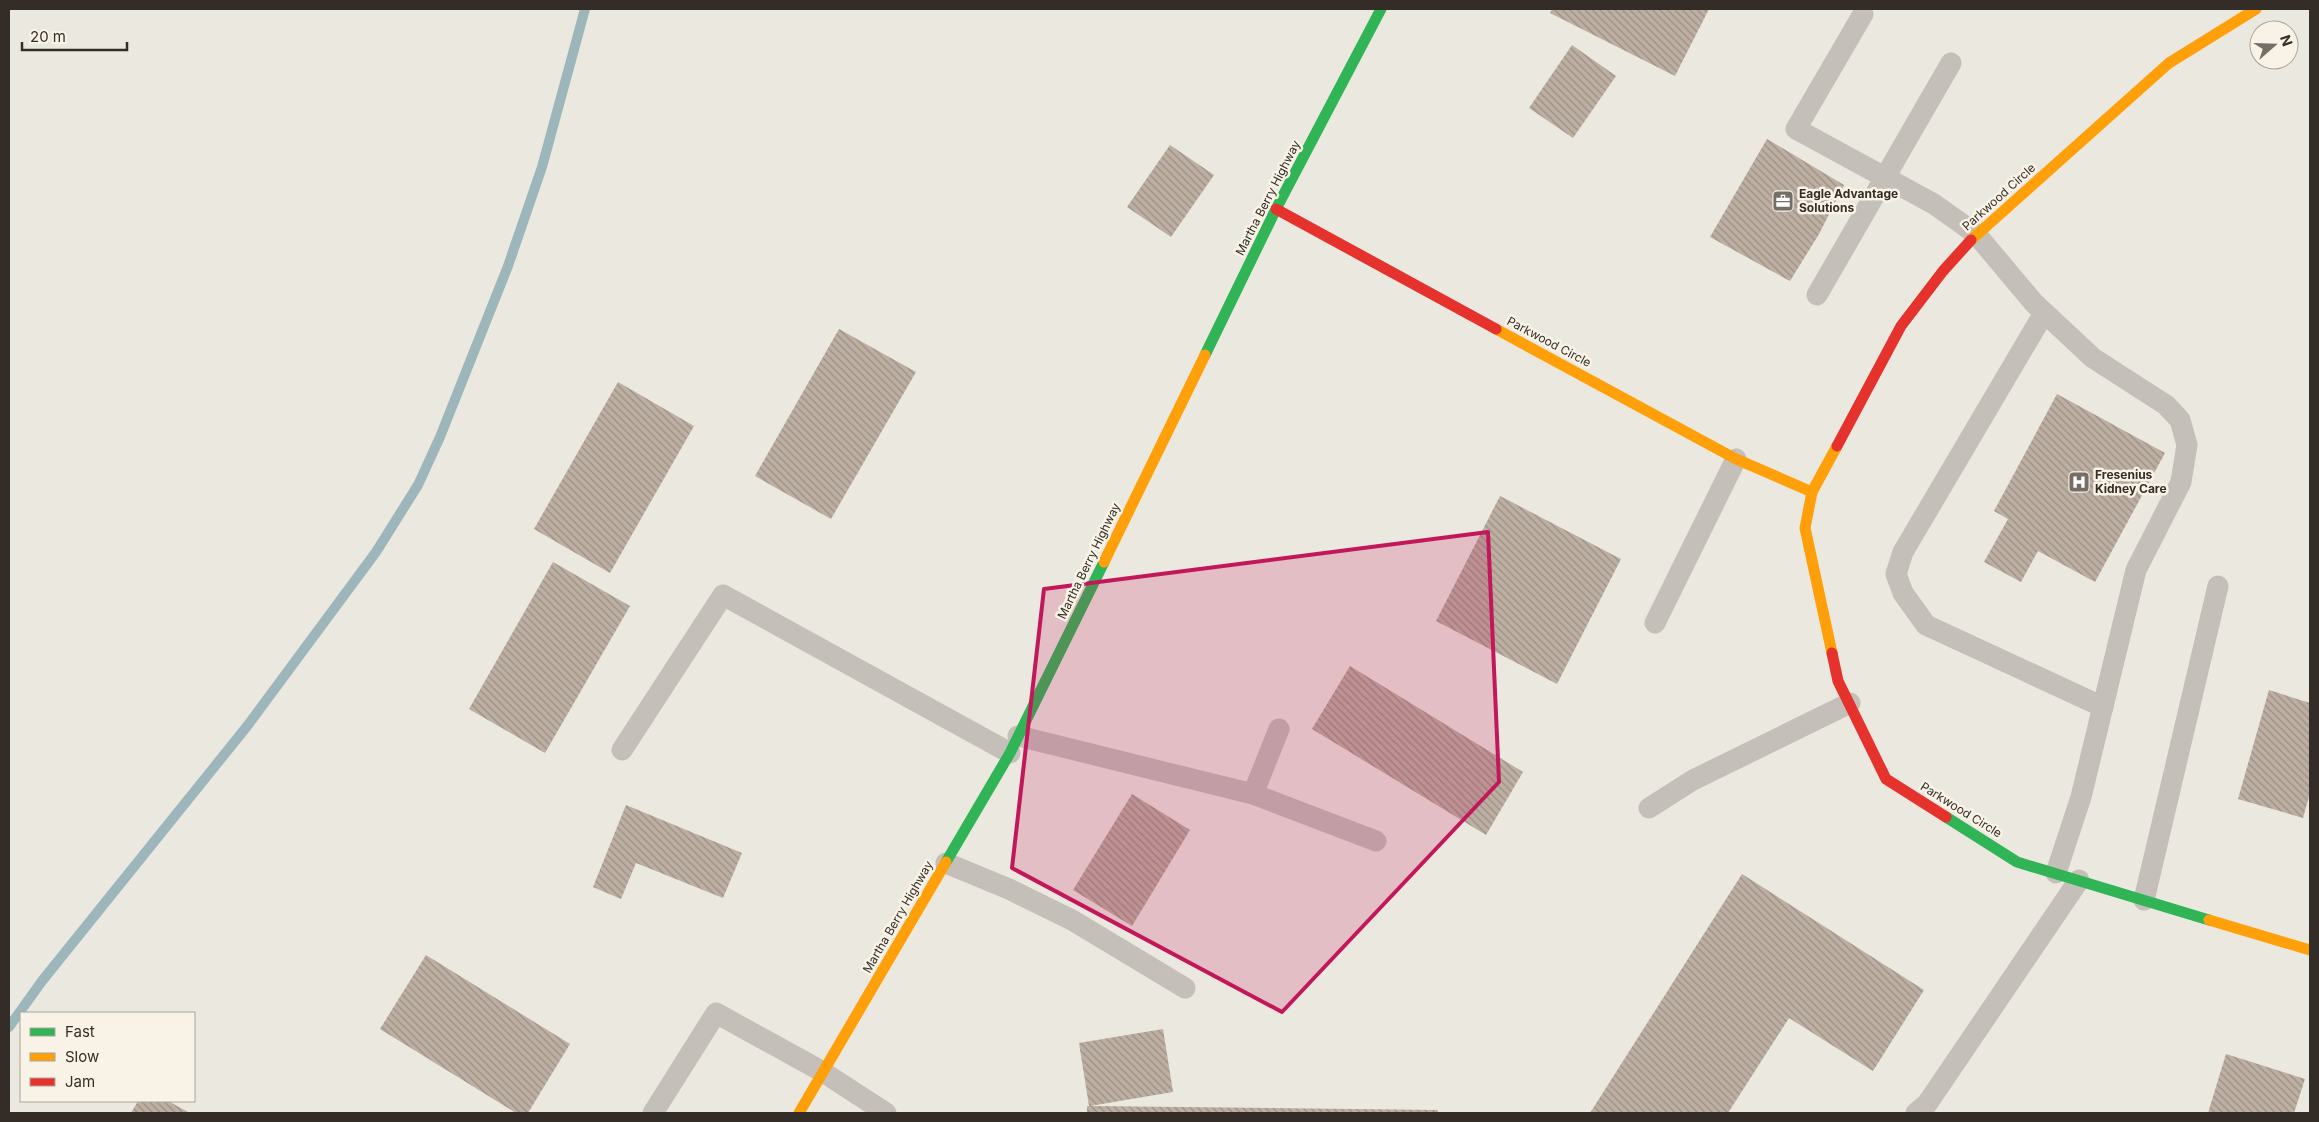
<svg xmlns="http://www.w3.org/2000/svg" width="2319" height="1122" font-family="Inter,sans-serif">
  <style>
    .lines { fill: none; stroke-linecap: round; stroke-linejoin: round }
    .stream { stroke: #9db6bb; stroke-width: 10 }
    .building { fill: url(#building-back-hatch) }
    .lane { stroke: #c4bfb8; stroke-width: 21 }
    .fast { stroke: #30b455; stroke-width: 11 }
    .slow { stroke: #ff9f0a; stroke-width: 11 }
    .jam { stroke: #e5322d; stroke-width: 11 }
    .marked { fill: #c2185b; fill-opacity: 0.2; stroke: #c2185b; stroke-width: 4; stroke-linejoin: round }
    .labels { text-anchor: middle; stroke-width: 5; stroke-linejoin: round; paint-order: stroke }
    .poi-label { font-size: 12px; font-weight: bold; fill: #342d27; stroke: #f8f3e6; text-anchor: start }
    .street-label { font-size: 12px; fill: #342d27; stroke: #f8f3e6 }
  </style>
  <defs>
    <pattern id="building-back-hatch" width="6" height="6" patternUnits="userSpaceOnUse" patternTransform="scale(1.25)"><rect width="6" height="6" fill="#bdafa2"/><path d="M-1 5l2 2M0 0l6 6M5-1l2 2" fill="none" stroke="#9a8f84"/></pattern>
  </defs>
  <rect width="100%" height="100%" fill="#ebe8df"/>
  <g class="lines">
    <path class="stream" d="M 9,1027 L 42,981 L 248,725 L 376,552 L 418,485 L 440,437 L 508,266 L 542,167 L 585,9"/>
  </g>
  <g class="building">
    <path d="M 1552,9 L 1709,9 L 1675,76 L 1550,13 Z"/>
    <path d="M 1572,45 L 1616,76 L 1573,138 L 1529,108 Z"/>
    <path d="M 1767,139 L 1844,185 L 1819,234 L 1790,281 L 1710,237 Z"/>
    <path d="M 1170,145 L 1214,175 L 1171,237 L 1127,207 Z"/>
    <path d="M 839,329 L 916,372 L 831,519 L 755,476 Z"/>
    <path d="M 618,382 L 694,426 L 610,573 L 534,529 Z"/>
    <path d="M 2057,394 L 2165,453 L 2095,582 L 2038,551 L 2021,582 L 1984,562 L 2008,519 L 1994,511 Z"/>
    <path d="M 1500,496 L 1621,559 L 1557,684 L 1436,621 Z"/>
    <path d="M 553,562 L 630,606 L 545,753 L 469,709 Z"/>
    <path d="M 1350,666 L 1523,772 L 1486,835 L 1312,729 Z"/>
    <path d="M 2269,690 L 2310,703 L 2310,793 L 2303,818 L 2238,799 Z"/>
    <path d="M 1132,794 L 1190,830 L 1132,926 L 1073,890 Z"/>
    <path d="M 626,805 L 742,853 L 723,898 L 636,863 L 621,899 L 593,887 Z"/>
    <path d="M 1742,874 L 1924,990 L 1873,1071 L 1789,1018 L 1728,1113 L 1590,1113 Z"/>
    <path d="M 426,955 L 570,1044 L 528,1113 L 516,1113 L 380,1029 Z"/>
    <path d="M 1163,1029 L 1173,1092 L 1090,1106 L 1438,1110 L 1438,1113 L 1087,1113 L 1087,1106 L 1089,1106 L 1079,1043 Z"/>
    <path d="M 2226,1054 L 2305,1079 L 2294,1113 L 2208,1113 Z"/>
    <path d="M 138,1101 L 168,1101 L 190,1113 L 131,1113 Z"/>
  </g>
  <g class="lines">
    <g class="lane">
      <path d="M 1863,14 L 1796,129 L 1934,204 L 1976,234 L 2034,303 L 2093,358 L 2166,405 L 2180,420 L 2187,445 L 2181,482 L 2136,570 L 2081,797 L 2056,873"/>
      <path d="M 1817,295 L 1951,63"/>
      <path d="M 2044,313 L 1903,552 L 1896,574 L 1903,593 L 1926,625 L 2103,707"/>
      <path d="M 1655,623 L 1736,459"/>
      <path d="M 1018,736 L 1253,794 L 1376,841"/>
      <path d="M 622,750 L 723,595 L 1010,753"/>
      <path d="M 1253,794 L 1279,729"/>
      <path d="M 1649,808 L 1693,780 L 1850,703"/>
      <path d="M 946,863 L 1009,889 L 1072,920 L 1185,988"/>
      <path d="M 2144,900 L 2218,586"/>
      <path d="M 653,1113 L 716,1013 L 823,1072 L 886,1113"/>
      <path d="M 1916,1113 L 1927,1104 L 2079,880"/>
    </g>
    <g class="fast">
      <path d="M 1205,355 L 1276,209 L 1381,9"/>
      <path d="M 1946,817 L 2017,862 L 2209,920"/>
      <path d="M 946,862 L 1010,753 L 1104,562"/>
    </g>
    <g class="slow">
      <path d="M 1971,240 L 2169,63 L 2256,9"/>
      <path d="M 1496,329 L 1736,459 L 1812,492"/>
      <path d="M 1104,562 L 1205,355"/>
      <path d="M 1832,653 L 1805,528 L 1812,492 L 1837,446"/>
      <path d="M 2209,920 L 2310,950"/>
      <path d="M 799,1113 L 946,862"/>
    </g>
    <g class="jam">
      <path d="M 1276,209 L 1496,329"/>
      <path d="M 1837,446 L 1901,326 L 1943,271 L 1971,240"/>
      <path d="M 1832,653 L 1838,681 L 1886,779 L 1946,817"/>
    </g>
  </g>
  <path class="marked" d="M 1488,532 L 1499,782 L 1282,1012 L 1012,868 L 1044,589 Z"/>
  <defs>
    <g id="office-square" transform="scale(1.125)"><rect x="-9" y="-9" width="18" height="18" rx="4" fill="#746e67" stroke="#f8f3e6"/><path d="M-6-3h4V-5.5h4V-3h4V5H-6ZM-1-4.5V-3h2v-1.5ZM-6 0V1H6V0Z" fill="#fff"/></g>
    <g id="hospital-square" transform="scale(1.125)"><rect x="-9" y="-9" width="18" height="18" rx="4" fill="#746e67" stroke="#f8f3e6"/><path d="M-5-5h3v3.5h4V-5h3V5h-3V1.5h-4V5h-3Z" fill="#fff"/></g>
  </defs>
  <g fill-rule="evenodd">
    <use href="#office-square" x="1783" y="201"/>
    <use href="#hospital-square" x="2079" y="482"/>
  </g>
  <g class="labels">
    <g class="poi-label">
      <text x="1799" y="198">Eagle Advantage<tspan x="1799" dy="14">Solutions</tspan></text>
      <text x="2095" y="479">Fresenius<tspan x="2095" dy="14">Kidney Care</tspan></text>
    </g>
    <g class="street-label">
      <text transform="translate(1999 197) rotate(-42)" y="4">Parkwood Circle</text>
      <text transform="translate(1268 198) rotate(-63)" y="4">Martha Berry Highway</text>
      <text transform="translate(1549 342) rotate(28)" y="4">Parkwood Circle</text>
      <text transform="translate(1089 561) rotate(-64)" y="4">Martha Berry Highway</text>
      <text transform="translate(1961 810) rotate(32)" y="4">Parkwood Circle</text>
      <text transform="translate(898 917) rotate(-60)" y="4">Martha Berry Highway</text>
    </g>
  </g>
  <rect width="2319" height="1122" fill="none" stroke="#342d27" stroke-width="20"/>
  <rect x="20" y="1012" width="175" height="90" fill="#f8f3e6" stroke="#aaa49a"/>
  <rect x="30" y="1028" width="25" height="8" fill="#30b455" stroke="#aaa49a"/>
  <text x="65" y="1037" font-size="15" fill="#342d27">Fast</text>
  <rect x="30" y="1053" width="25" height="8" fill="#ff9f0a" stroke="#aaa49a"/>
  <text x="65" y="1062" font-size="15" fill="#342d27">Slow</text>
  <rect x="30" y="1078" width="25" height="8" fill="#e5322d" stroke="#aaa49a"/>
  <text x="65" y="1087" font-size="15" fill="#342d27">Jam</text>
  <g transform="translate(2274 45) rotate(70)"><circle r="24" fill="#f8f3e6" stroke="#aaa49a"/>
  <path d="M0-4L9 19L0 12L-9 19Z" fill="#746e67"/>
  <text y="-8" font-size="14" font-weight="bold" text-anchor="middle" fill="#342d27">N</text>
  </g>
  <path d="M22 42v8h105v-8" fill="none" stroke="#342d27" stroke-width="2.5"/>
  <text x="30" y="42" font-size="15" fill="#342d27" stroke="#f8f3e6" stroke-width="4" paint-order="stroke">20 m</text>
</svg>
